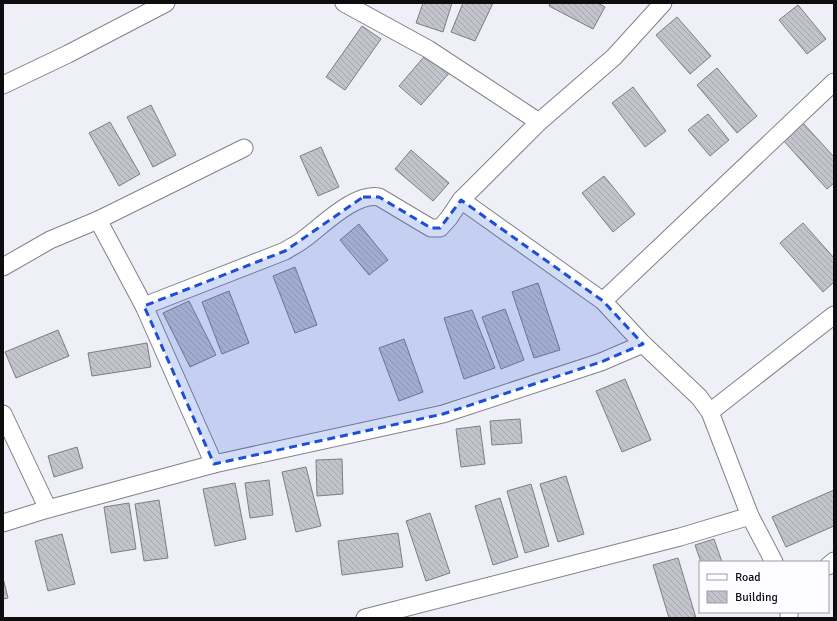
<svg xmlns="http://www.w3.org/2000/svg" width="837" height="621" font-family="Signika,sans-serif">
  <style>
    .building { fill: url(#building-back-hatch); stroke: #7d7d85 }
    .lines { fill: none; stroke-linecap: round; stroke-linejoin: round }
    .minor-casing { stroke: #818289; stroke-width: 19 }
    .minor { stroke: #fff; stroke-width: 17 }
    .marked { fill: #1d4ed8; fill-opacity: 0.2; stroke: #1d4ed8; stroke-width: 3; stroke-dasharray: 8 5; stroke-linejoin: round }
  </style>
  <defs>
    <pattern id="building-back-hatch" width="6" height="6" patternUnits="userSpaceOnUse"><rect width="6" height="6" fill="#c3c3cc"/><path d="M-1 5l2 2M0 0l6 6M5-1l2 2" fill="none" stroke="#a6a6ae"/></pattern>
  </defs>
  <rect width="100%" height="100%" fill="#efeff8"/>
  <g class="building">
    <path d="M 423,3 L 452,3 L 443,32 L 416,23 Z"/>
    <path d="M 463,3 L 493,3 L 475,41 L 451,32 Z"/>
    <path d="M 550,3 L 598,3 L 605,7 L 593,29 L 549,6 Z"/>
    <path d="M 798,5 L 826,39 L 807,54 L 779,20 Z"/>
    <path d="M 677,17 L 711,56 L 690,74 L 656,35 Z"/>
    <path d="M 362,26 L 381,39 L 345,90 L 326,77 Z"/>
    <path d="M 429,51 L 451,71 L 421,105 L 399,86 Z"/>
    <path d="M 717,68 L 757,116 L 737,133 L 697,85 Z"/>
    <path d="M 633,87 L 666,131 L 645,147 L 612,103 Z"/>
    <path d="M 151,105 L 176,155 L 153,167 L 127,117 Z"/>
    <path d="M 708,114 L 729,140 L 710,156 L 688,130 Z"/>
    <path d="M 110,122 L 140,174 L 119,186 L 89,133 Z"/>
    <path d="M 803,123 L 834,157 L 834,183 L 827,189 L 783,140 Z"/>
    <path d="M 321,147 L 339,187 L 318,196 L 300,156 Z"/>
    <path d="M 411,150 L 449,183 L 433,201 L 395,169 Z"/>
    <path d="M 604,176 L 635,214 L 613,232 L 582,193 Z"/>
    <path d="M 803,223 L 834,258 L 834,282 L 823,292 L 780,243 Z"/>
    <path d="M 359,224 L 388,260 L 369,275 L 340,240 Z"/>
    <path d="M 295,267 L 317,325 L 295,333 L 273,276 Z"/>
    <path d="M 538,283 L 560,350 L 534,358 L 512,292 Z"/>
    <path d="M 229,291 L 249,343 L 222,354 L 202,302 Z"/>
    <path d="M 189,301 L 216,355 L 190,367 L 163,313 Z"/>
    <path d="M 505,309 L 524,360 L 501,369 L 482,317 Z"/>
    <path d="M 472,310 L 495,368 L 464,379 L 444,318 Z"/>
    <path d="M 58,330 L 69,356 L 16,378 L 5,352 Z"/>
    <path d="M 404,339 L 423,392 L 399,401 L 379,348 Z"/>
    <path d="M 147,343 L 151,367 L 92,376 L 88,353 Z"/>
    <path d="M 625,379 L 651,440 L 622,452 L 596,391 Z"/>
    <path d="M 520,419 L 522,443 L 492,445 L 490,421 Z"/>
    <path d="M 480,426 L 485,464 L 461,467 L 456,429 Z"/>
    <path d="M 77,447 L 83,468 L 54,477 L 48,456 Z"/>
    <path d="M 342,459 L 343,494 L 317,496 L 316,460 Z"/>
    <path d="M 306,467 L 321,526 L 296,532 L 282,472 Z"/>
    <path d="M 566,476 L 584,534 L 558,542 L 540,484 Z"/>
    <path d="M 269,480 L 273,515 L 250,518 L 245,483 Z"/>
    <path d="M 235,483 L 246,539 L 215,546 L 203,489 Z"/>
    <path d="M 531,484 L 549,546 L 525,553 L 507,491 Z"/>
    <path d="M 834,490 L 834,526 L 786,547 L 772,517 Z"/>
    <path d="M 500,498 L 518,557 L 493,565 L 475,506 Z"/>
    <path d="M 159,500 L 168,558 L 144,561 L 135,504 Z"/>
    <path d="M 129,503 L 136,549 L 111,553 L 104,507 Z"/>
    <path d="M 430,513 L 450,573 L 426,581 L 406,521 Z"/>
    <path d="M 398,533 L 403,567 L 342,575 L 338,541 Z"/>
    <path d="M 62,534 L 75,584 L 48,591 L 35,541 Z"/>
    <path d="M 714,539 L 722,562 L 701,562 L 695,545 Z"/>
    <path d="M 678,558 L 696,618 L 669,618 L 653,565 Z"/>
    <path d="M 3,578 L 8,598 L 3,599 Z"/>
  </g>
  <g class="lines">
    <g class="minor-casing">
      <g id="minor">
        <path d="M 344,3 L 428,49 L 539,122"/>
        <path d="M 3,85 L 68,54 L 166,3"/>
        <path d="M 461,200 L 603,301 L 643,344 L 699,397 L 710,412 L 750,516 L 774,562"/>
        <path d="M 98,220 L 144,306 L 214,464"/>
        <path d="M 3,267 L 50,240 L 98,220 L 244,148"/>
        <path d="M 603,301 L 834,82"/>
        <path d="M 144,306 L 285,251 C 291,247 298,244 304,239 C 322,226 355,192 379,197 L 431,228 L 440,228 L 449,218 L 461,200 L 539,122 L 614,57 L 663,3"/>
        <path d="M 710,412 L 834,315"/>
        <path d="M 3,414 L 48,509"/>
        <path d="M 3,523 L 48,509 L 214,464 L 443,414 L 601,362 L 643,344"/>
        <path d="M 828,566 L 834,561"/>
        <path d="M 365,618 L 680,537 L 750,516"/>
        <path d="M 789,618 L 789,612"/>
      </g>
    </g>
    <use href="#minor" class="minor"/>
  </g>
  <path class="marked" d="M 363,197 L 379,197 L 431,228 L 440,228 L 461,200 L 603,301 L 643,344 L 601,362 L 443,414 L 214,464 L 144,306 L 285,251 Z"/>
  <rect width="837" height="621" fill="none" stroke="#0d0d10" stroke-width="8"/>
  <rect x="699" y="561" width="130" height="52" fill="#fdfdff" stroke="#9d9d9f"/>
  <rect x="707" y="574" width="20" height="6" fill="#ffffff" stroke="#9d9d9f"/>
  <text x="735" y="581" font-size="12" fill="#0d0d10">Road</text>
  <rect x="707" y="591" width="20" height="12" fill="url(#building-back-hatch)" stroke="#9d9d9f"/>
  <text x="735" y="601" font-size="12" fill="#0d0d10">Building</text>
</svg>
